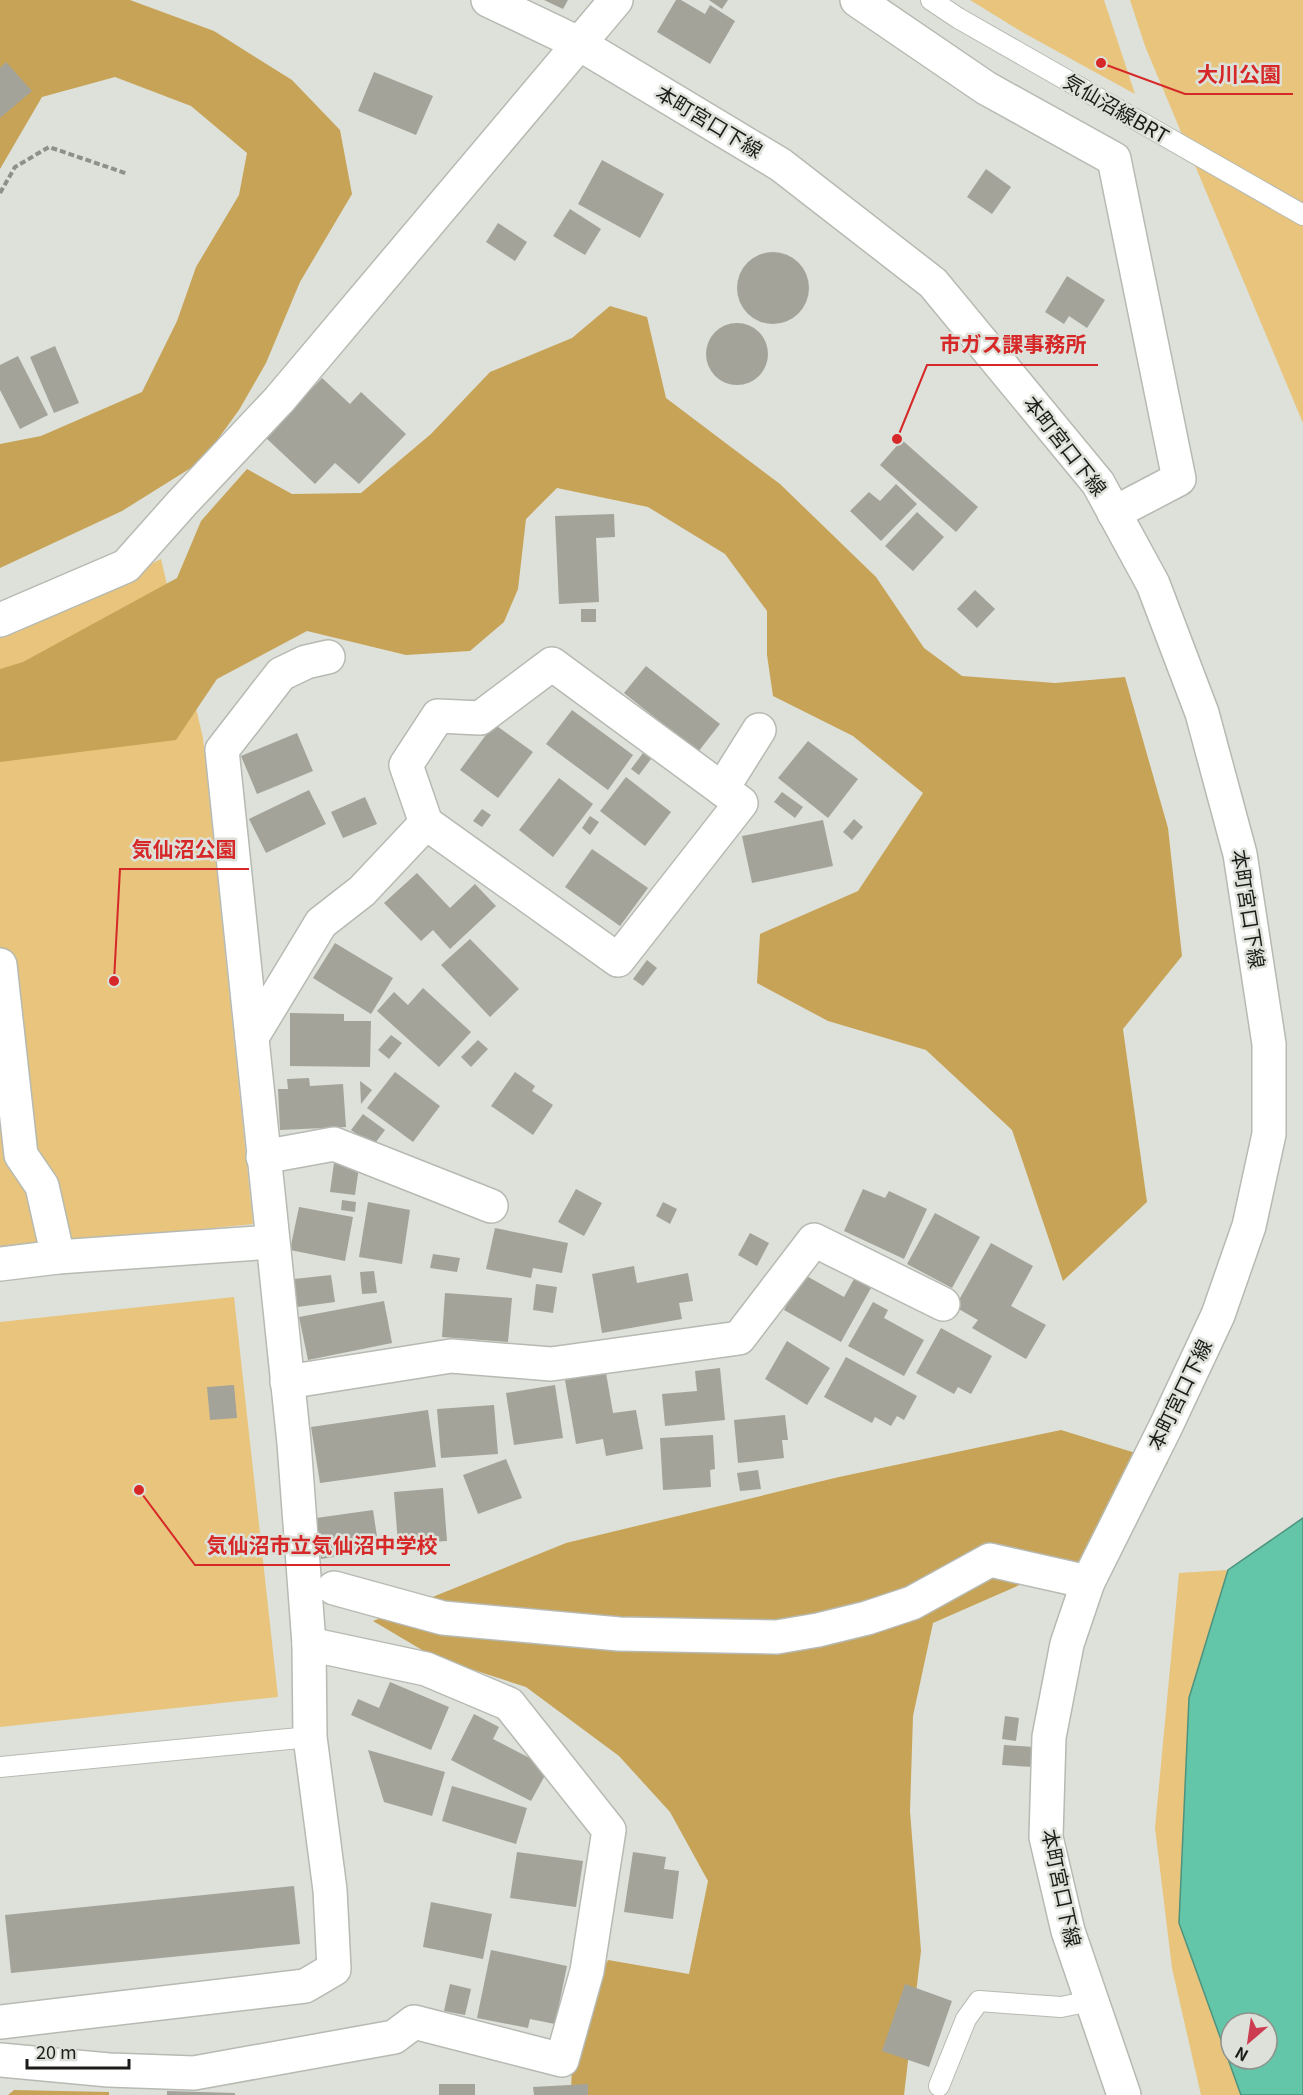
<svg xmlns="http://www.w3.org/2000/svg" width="1303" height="2095" font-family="Georgia,'Noto Sans JP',serif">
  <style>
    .green { fill: #e8c47c }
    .forest { fill: #c7a358 }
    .water { fill: #63c6a9; stroke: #4d937e; stroke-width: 1.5; fill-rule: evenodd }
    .building { fill: #a3a39a }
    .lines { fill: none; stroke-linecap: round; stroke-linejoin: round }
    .lane-casing { stroke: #b6bab2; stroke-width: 22 }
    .street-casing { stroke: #b6bab2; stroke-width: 36 }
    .secondary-casing { stroke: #b6bab2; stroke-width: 36 }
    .path { stroke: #8e918b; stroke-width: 4; stroke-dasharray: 6 3; stroke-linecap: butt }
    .lane { stroke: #fff; stroke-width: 20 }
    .street { stroke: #fff; stroke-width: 33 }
    .secondary { stroke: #fff; stroke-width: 33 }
    .labels { text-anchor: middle; stroke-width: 5; stroke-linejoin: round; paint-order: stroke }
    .street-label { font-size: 20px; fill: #1b1c19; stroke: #dde1d9 }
    .leader { fill: none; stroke: #d62828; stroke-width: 2 }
    .callout-dot { fill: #d62828; stroke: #dde1d9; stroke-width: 2 }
    .callout-label { font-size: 21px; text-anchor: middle; font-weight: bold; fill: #d62828; stroke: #dde1d9; stroke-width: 5; stroke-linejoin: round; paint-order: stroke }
  </style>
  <rect width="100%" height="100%" fill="#dde1d9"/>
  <g class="green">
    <path d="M 970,0 L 1104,0 L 1135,94 L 1022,32 Z"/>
    <path d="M 1130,0 L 1303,0 L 1303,423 L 1145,46 Z"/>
    <path d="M 161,559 L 203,738 L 253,1224 L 0,1250 L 0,636 Z"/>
    <path d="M 234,1297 L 278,1697 L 0,1727 L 0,1322 Z"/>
    <path d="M 1228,1570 L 1189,1698 L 1179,1923 L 1241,2095 L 1201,2095 L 1172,1968 L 1155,1828 L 1179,1573 Z"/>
  </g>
  <g class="forest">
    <path d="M 0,0 L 130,0 L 214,31 L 292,80 L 340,130 L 352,194 L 300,282 L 266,363 L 239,410 L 202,461 L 122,511 L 0,568 L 0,444 L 41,436 L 142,392 L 177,321 L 196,267 L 239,195 L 247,153 L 191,106 L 115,77 L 42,97 L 0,169 Z"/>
    <path d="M 610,306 L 647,317 L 666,398 L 780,484 L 876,577 L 924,648 L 962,676 L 1055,683 L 1125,677 L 1168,828 L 1182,956 L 1123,1029 L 1147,1202 L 1063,1281 L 1012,1130 L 926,1050 L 828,1021 L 757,983 L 760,934 L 858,891 L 923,793 L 853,736 L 773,696 L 767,655 L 767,611 L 725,554 L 648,507 L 557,488 L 526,519 L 518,589 L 504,622 L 470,651 L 406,655 L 307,631 L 217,679 L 176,740 L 0,762 L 0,669 L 23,662 L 177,578 L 201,521 L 247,469 L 292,494 L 361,493 L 431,434 L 490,372 L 572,338 Z"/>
    <path d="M 1061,1430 L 1168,1463 L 1099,1553 L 1040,1576 L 933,1623 L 913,1716 L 910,1811 L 921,1951 L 904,2095 L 571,2095 L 573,2021 L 608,1960 L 689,1974 L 708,1881 L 670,1812 L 619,1756 L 526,1687 L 434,1657 L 373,1621 L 566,1543 L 839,1477 Z"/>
    <path d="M 14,2090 L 109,2092 L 109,2095 L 8,2095 Z"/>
  </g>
  <path class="water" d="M 1303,1518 L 1303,2095 L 1241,2095 L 1179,1923 L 1189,1698 L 1228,1570 ZM 1231,2023 L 1267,2023 L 1267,2059 L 1231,2059 Z"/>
  <g class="building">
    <path d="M 544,0 L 568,0 L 563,9 Z"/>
    <path d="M 676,0 L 681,0 L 705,14 L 710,5 L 735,21 L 710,64 L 657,32 Z"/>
    <path d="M 709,0 L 728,0 L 722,9 Z"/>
    <path d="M 6,62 L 32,91 L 0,118 L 0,68 Z"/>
    <path d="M 374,72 L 433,96 L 416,135 L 358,111 Z"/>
    <path d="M 602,160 L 664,194 L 640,238 L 578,204 Z"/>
    <path d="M 986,169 L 1011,187 L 992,214 L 967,197 Z"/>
    <path d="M 570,209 L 601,229 L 585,255 L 553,236 Z"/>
    <path d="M 498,223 L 527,242 L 515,261 L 486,242 Z"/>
    <circle cx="773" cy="288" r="36"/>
    <path d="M 1067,276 L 1105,300 L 1087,328 L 1069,316 L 1064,324 L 1045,312 Z"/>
    <circle cx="737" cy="354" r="31"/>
    <path d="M 55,346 L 79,403 L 54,413 L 30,357 Z"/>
    <path d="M 18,356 L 48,415 L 20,429 L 0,390 L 0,365 Z"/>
    <path d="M 322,378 L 350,404 L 361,392 L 406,434 L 359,484 L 335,463 L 315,484 L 265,437 Z"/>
    <path d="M 902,440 L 978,507 L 956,532 L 880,465 Z"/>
    <path d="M 896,484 L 917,504 L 881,541 L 850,511 L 869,492 L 880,501 Z"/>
    <path d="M 917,512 L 944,537 L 913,571 L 885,546 Z"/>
    <path d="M 614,514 L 615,537 L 596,538 L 599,602 L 559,604 L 555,516 Z"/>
    <path d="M 975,590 L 995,609 L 977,628 L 957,609 Z"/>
    <rect x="581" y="609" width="15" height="13"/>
    <path d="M 646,666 L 720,724 L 698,752 L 624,693 Z"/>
    <path d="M 572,710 L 633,755 L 608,790 L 546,744 Z"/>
    <path d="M 494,724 L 533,752 L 498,798 L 460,770 Z"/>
    <path d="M 297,733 L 313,771 L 257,794 L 241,756 Z"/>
    <path d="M 808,741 L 858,779 L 828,818 L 778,778 Z"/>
    <path d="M 643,753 L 651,759 L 639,775 L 631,769 Z"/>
    <path d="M 626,777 L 671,812 L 645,846 L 600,811 Z"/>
    <path d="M 559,778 L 593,804 L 553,857 L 519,830 Z"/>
    <path d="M 309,790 L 326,824 L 266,853 L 249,819 Z"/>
    <path d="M 782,792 L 803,807 L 795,818 L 774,802 Z"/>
    <path d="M 365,797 L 377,824 L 343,838 L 331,812 Z"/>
    <path d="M 482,809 L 491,815 L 482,827 L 473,821 Z"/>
    <path d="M 590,816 L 599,822 L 590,835 L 582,828 Z"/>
    <path d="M 854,819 L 863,827 L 852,840 L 843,832 Z"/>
    <path d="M 823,820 L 833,866 L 752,883 L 742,836 Z"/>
    <path d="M 592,849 L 648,888 L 620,926 L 565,887 Z"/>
    <path d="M 417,873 L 450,908 L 475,884 L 496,906 L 450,949 L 433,930 L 421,941 L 384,903 Z"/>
    <path d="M 470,939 L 519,989 L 490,1017 L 441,965 Z"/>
    <path d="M 335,943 L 393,978 L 371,1014 L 313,978 Z"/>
    <path d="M 647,960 L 657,968 L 643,986 L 633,979 Z"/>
    <path d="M 423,988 L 471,1032 L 439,1067 L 377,1011 L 394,992 L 408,1005 Z"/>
    <path d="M 290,1013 L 344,1014 L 344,1021 L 371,1021 L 370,1067 L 290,1066 Z"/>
    <path d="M 391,1035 L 402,1043 L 389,1059 L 378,1050 Z"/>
    <path d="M 478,1040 L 488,1049 L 471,1067 L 461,1057 Z"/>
    <path d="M 395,1072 L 440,1106 L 413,1142 L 367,1108 Z"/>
    <path d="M 515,1072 L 535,1086 L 532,1091 L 553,1105 L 533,1135 L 491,1106 Z"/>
    <path d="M 309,1078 L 310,1086 L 343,1084 L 346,1127 L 280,1130 L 278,1089 L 288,1089 L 287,1079 Z"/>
    <path d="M 360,1081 L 372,1090 L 361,1104 Z"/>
    <path d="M 363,1114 L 385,1130 L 373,1146 L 351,1130 Z"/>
    <path d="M 334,1163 L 359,1167 L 355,1195 L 330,1192 Z"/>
    <path d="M 576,1189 L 602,1203 L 584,1236 L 558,1222 Z"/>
    <path d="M 863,1189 L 885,1198 L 889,1191 L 927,1209 L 904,1259 L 844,1231 Z"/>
    <path d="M 342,1200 L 356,1202 L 355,1212 L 341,1210 Z"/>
    <path d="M 368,1202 L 410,1210 L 402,1264 L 359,1257 Z"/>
    <path d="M 663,1202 L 677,1209 L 670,1224 L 656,1216 Z"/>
    <path d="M 299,1207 L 353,1217 L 345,1261 L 290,1250 Z"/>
    <path d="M 935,1213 L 980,1237 L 952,1288 L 907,1264 Z"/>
    <path d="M 495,1228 L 568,1243 L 562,1273 L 533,1268 L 531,1278 L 486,1269 Z"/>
    <path d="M 750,1233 L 769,1243 L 757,1266 L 738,1255 Z"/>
    <path d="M 991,1243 L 1033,1266 L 1011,1306 L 1046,1325 L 1026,1359 L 972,1328 L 978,1320 L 955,1307 Z"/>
    <path d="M 433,1254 L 460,1258 L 457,1272 L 430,1268 Z"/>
    <path d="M 634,1266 L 637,1283 L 688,1273 L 693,1301 L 679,1303 L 682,1319 L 602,1333 L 592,1274 Z"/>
    <path d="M 374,1271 L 377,1293 L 362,1294 L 360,1272 Z"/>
    <path d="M 803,1274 L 844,1297 L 854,1279 L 871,1288 L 841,1342 L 784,1310 Z"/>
    <path d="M 331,1275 L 335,1302 L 297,1307 L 294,1279 Z"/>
    <path d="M 536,1284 L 557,1287 L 553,1313 L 533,1310 Z"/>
    <path d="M 445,1293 L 512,1298 L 508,1342 L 442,1337 Z"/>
    <path d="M 384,1301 L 392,1343 L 308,1360 L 299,1317 Z"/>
    <path d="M 873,1302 L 888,1310 L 884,1318 L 924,1340 L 904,1376 L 848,1346 Z"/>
    <path d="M 941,1328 L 992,1356 L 971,1394 L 958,1387 L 954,1394 L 916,1373 Z"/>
    <path d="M 787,1341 L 830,1368 L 807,1405 L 765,1379 Z"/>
    <path d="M 846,1357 L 917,1396 L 904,1420 L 897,1416 L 891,1426 L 875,1417 L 872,1423 L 824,1397 Z"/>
    <path d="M 720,1368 L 725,1420 L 665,1426 L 662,1394 L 697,1391 L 695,1371 Z"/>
    <path d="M 606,1373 L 613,1413 L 636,1410 L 643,1449 L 606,1456 L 603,1439 L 576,1444 L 565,1380 Z"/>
    <path d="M 234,1385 L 237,1418 L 210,1420 L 207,1387 Z"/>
    <path d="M 555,1385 L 563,1438 L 514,1445 L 506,1393 Z"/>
    <path d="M 494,1405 L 498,1454 L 441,1458 L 437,1409 Z"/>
    <path d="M 428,1410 L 436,1467 L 320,1483 L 311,1427 Z"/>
    <path d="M 785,1415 L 788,1440 L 782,1440 L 784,1458 L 738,1463 L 734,1420 Z"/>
    <path d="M 713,1435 L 715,1469 L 710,1470 L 711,1487 L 663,1490 L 660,1438 Z"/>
    <path d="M 506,1459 L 522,1498 L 478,1514 L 463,1475 Z"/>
    <path d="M 758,1470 L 761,1489 L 740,1491 L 737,1473 Z"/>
    <path d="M 443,1488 L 447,1541 L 398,1544 L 394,1492 Z"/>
    <path d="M 373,1510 L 379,1550 L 321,1559 L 316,1518 Z"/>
    <path d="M 390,1682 L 449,1707 L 431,1750 L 351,1715 L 358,1699 L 379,1708 Z"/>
    <path d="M 474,1714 L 499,1727 L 493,1739 L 549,1768 L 531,1801 L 451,1760 Z"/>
    <path d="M 1005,1716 L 1019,1718 L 1016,1741 L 1002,1739 Z"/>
    <path d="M 1004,1745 L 1034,1747 L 1033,1767 L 1002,1765 Z"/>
    <path d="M 368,1750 L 445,1772 L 432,1816 L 384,1802 Z"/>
    <path d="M 452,1786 L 527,1808 L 516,1844 L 442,1821 Z"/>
    <path d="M 517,1852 L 583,1861 L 576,1907 L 510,1898 Z"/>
    <path d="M 633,1852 L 666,1857 L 664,1869 L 679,1871 L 673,1919 L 624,1912 Z"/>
    <path d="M 294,1886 L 300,1944 L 11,1973 L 5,1915 Z"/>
    <path d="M 431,1902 L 492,1914 L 483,1959 L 423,1947 Z"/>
    <path d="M 491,1950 L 567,1966 L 555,2024 L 530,2019 L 528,2028 L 477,2018 Z"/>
    <path d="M 450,1984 L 471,1989 L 465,2015 L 444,2011 Z"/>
    <path d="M 905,1984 L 952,2001 L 929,2067 L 882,2051 Z"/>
    <rect x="439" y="2084" width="36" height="11"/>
    <path d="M 588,2084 L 588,2095 L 534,2095 L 533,2087 Z"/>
    <path d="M 167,2091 L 235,2093 L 235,2095 L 167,2095 Z"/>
  </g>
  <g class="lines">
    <g class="lane-casing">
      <g id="lane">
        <path d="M 931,0 L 958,18 L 1303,215"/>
        <path d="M 0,1767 L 310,1737"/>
        <path d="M 939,2086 L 966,2019 L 979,2001 L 1061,2007 L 1091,2001"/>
      </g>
    </g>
    <g class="street-casing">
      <g id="street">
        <path d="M 857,0 L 986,88 L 1114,159 L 1179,479 L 1114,513"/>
        <path d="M 0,620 L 126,566 L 182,503 L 279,400 L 616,0"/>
        <path d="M 722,789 L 759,730"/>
        <path d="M 0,965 L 21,1155 L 42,1186 L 58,1257"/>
        <path d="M 252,1037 L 321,923 L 362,891 L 426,823 L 406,765 L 438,716 L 480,718 L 552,664 L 741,803 L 618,960 L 426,823"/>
        <path d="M 263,1157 L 334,1144 L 491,1206"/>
        <path d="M 0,1264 L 58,1257 L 272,1242"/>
        <path d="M 287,1382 L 451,1356 L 551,1364 L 739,1338 L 814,1240 L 943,1304"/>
        <path d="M 334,1588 L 443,1618 L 619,1634 L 777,1637 L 818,1630 L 867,1618 L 912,1603 L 990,1560 L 1088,1582"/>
        <path d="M 0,2022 L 305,1986 L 334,1969 L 330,1890 L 310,1737 L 309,1644 L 294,1443 L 222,750 L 281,674 L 306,662 L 328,657"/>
        <path d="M 0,2060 L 109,2070 L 194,2073 L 394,2037 L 414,2022 L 562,2060 L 587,1971 L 609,1830 L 509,1704 L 426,1669 L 309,1644"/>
      </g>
    </g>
    <g class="secondary-casing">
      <path id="secondary" d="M 488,0 L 578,43 L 781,165 L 933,283 L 1098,483 L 1153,584 L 1202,713 L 1240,854 L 1269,1044 L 1269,1134 L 1249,1226 L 1218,1315 L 1166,1426 L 1088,1582 L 1067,1644 L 1049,1737 L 1046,1837 L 1068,1931 L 1124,2095"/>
    </g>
    <path class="path" d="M 0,193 L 15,167 L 49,147 L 128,174"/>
    <use href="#lane" class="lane"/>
    <use href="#street" class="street"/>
    <use href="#secondary" class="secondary"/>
  </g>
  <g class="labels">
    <g class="street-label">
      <text transform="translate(1116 109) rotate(30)" y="7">気仙沼線BRT</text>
      <text transform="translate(709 122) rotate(31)" y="7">本町宮口下線</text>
      <text transform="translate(1065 446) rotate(52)" y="7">本町宮口下線</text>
      <text transform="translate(1248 909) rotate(81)" y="7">本町宮口下線</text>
      <text transform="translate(1180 1395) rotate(-64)" y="7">本町宮口下線</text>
      <text transform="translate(1061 1888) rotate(78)" y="7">本町宮口下線</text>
    </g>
  </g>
  <path class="leader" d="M1101 63L1185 94H1293M897 439L927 365H1098M114 981L120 869H249M139 1490L195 1565H450"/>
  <g class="callout-dot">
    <circle cx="1101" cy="63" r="6"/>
    <circle cx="897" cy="439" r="6"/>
    <circle cx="114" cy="981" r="6"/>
    <circle cx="139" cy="1490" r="6"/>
  </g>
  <g class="callout-label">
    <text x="1239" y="82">大川公園</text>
    <text x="1013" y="352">市ガス課事務所</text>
    <text x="184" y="857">気仙沼公園</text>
    <text x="322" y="1553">気仙沼市立気仙沼中学校</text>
  </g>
  <g transform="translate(1249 2041) rotate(209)"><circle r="28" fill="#dde1d9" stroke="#8f928c" stroke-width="1.5"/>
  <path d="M0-4.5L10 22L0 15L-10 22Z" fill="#cd3d51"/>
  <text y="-9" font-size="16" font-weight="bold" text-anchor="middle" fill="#1b1c19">N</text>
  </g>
  <path d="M27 2059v9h102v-9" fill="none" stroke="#1b1c19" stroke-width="3"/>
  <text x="36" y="2059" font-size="18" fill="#1b1c19" stroke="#dde1d9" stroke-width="4.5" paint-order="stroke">20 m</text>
</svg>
